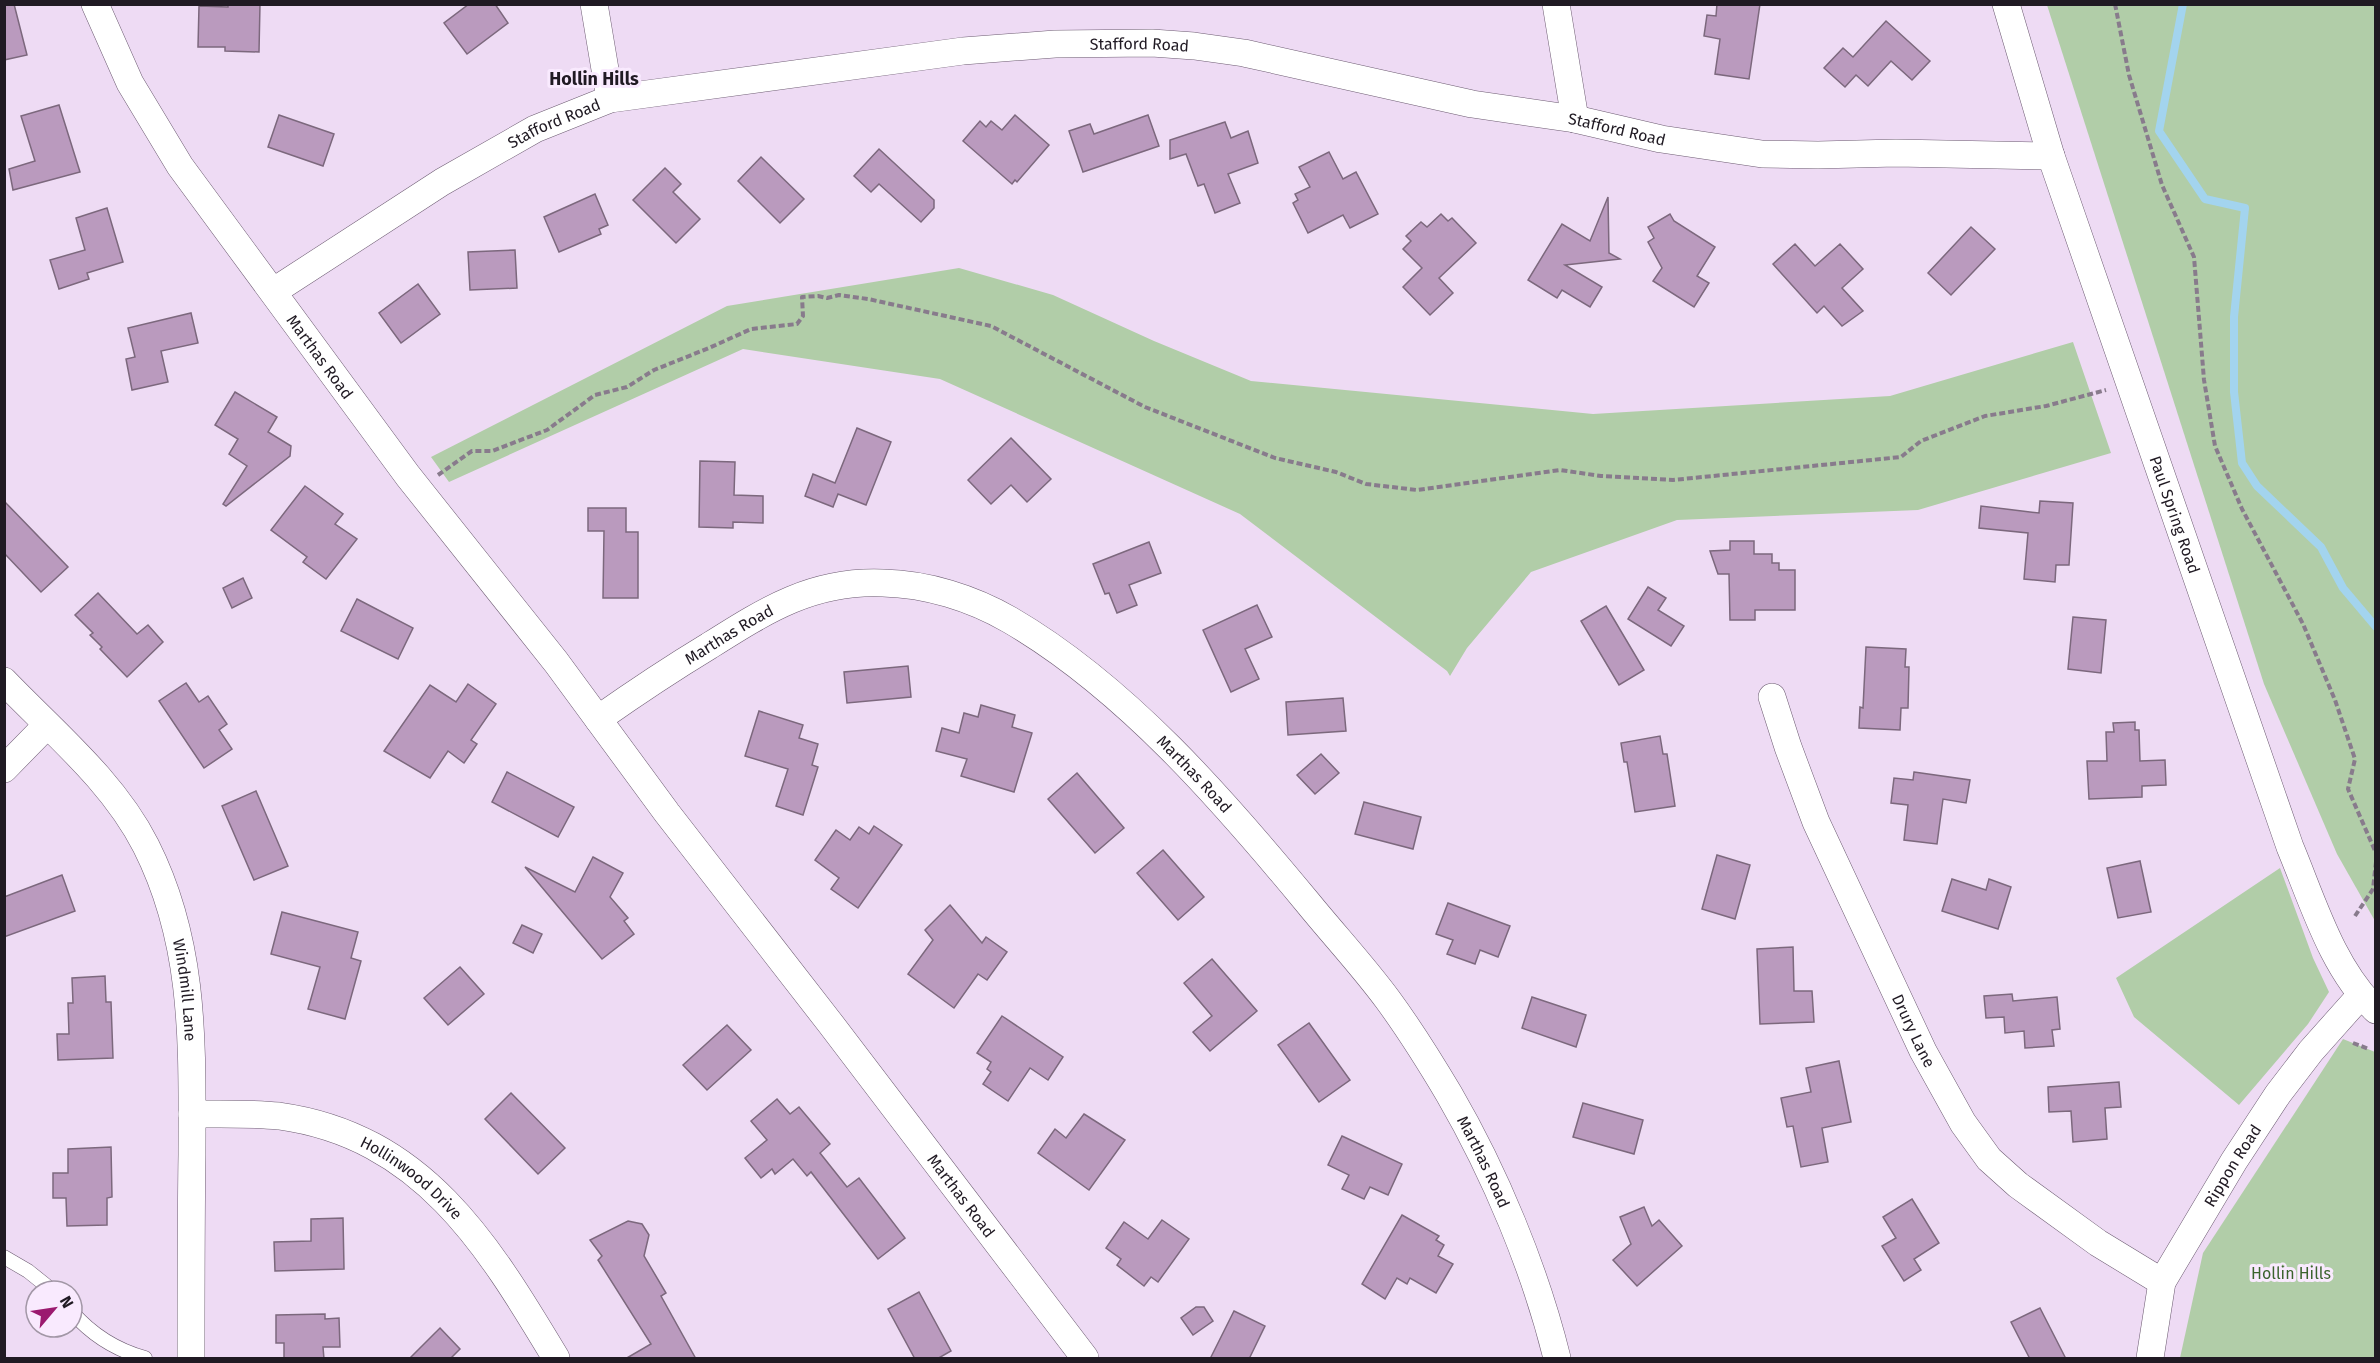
<svg xmlns="http://www.w3.org/2000/svg" width="2380" height="1363" font-family="'Fira Sans',sans-serif">
  <style>
    .green { fill: #b1cda8 }
    .lines { fill: none; stroke-linecap: round; stroke-linejoin: round }
    .stream { stroke: #a3d4ee; stroke-width: 8 }
    .building { fill: #ba9abe; stroke: #7c687d; stroke-width: 1.5 }
    .lane-casing { stroke: #6d5c72; stroke-width: 15 }
    .street-casing { stroke: #6d5c72; stroke-width: 28 }
    .path { stroke: #887b8c; stroke-width: 4; stroke-dasharray: 6 3; stroke-linecap: butt }
    .lane { stroke: #fff; stroke-width: 14 }
    .street { stroke: #fff; stroke-width: 27 }
    .labels { text-anchor: middle; stroke-width: 6; stroke-linejoin: round; paint-order: stroke }
    .street-label { font-size: 16px; fill: #201a23; stroke: #f9eafe }
    .park-label { font-size: 16px; fill: #3b632d; stroke: #f9eafe }
    .neighbourhood-label { font-size: 18px; font-weight: bold; fill: #201a23; stroke: #f9eafe }
  </style>
  <rect width="100%" height="100%" fill="#eedbf4"/>
  <g class="green">
    <path d="M 2047,5 L 2375,5 L 2375,921 L 2337,854 L 2264,684 Z"/>
    <path d="M 959,268 L 1053,295 L 1154,341 L 1251,381 L 1593,414 L 1890,396 L 2073,342 L 2111,453 L 1918,510 L 1677,520 L 1531,572 L 1467,648 L 1450,676 L 1447,671 L 1240,514 L 940,379 L 743,349 L 449,482 L 431,457 L 727,306 Z"/>
    <path d="M 2280,868 L 2313,958 L 2329,992 L 2308,1024 L 2239,1105 L 2134,1017 L 2116,978 Z"/>
    <path d="M 2343,1039 L 2375,1052 L 2375,1358 L 2180,1358 L 2203,1253 Z"/>
  </g>
  <g class="lines">
    <path class="stream" d="M 2183,4 L 2159,131 L 2205,199 L 2245,208 L 2234,317 L 2234,392 L 2242,463 L 2257,486 L 2321,547 L 2343,588 L 2376,627"/>
  </g>
  <g class="building">
    <path d="M 4,4 L 14,4 L 27,55 L 4,60 Z"/>
    <path d="M 228,4 L 260,4 L 259,52 L 225,51 L 225,47 L 198,47 L 199,6 L 228,7 Z"/>
    <path d="M 469,4 L 495,4 L 508,23 L 467,54 L 444,23 Z"/>
    <path d="M 1717,4 L 1760,4 L 1749,79 L 1715,74 L 1720,39 L 1704,36 L 1707,15 L 1716,16 Z"/>
    <path d="M 1886,21 L 1930,61 L 1912,80 L 1891,61 L 1868,86 L 1856,75 L 1845,87 L 1824,68 L 1843,48 L 1853,57 Z"/>
    <path d="M 59,105 L 80,172 L 13,190 L 9,169 L 35,161 L 21,116 Z"/>
    <path d="M 279,115 L 334,134 L 323,166 L 268,147 Z"/>
    <path d="M 1015,115 L 1049,145 L 1017,182 L 1015,180 L 1012,184 L 963,141 L 980,121 L 986,127 L 991,121 L 1002,130 Z"/>
    <path d="M 1148,115 L 1159,146 L 1083,172 L 1069,131 L 1090,124 L 1094,134 Z"/>
    <path d="M 1225,122 L 1231,138 L 1248,131 L 1258,163 L 1228,174 L 1240,203 L 1215,213 L 1204,184 L 1198,186 L 1186,154 L 1170,159 L 1170,140 Z"/>
    <path d="M 879,149 L 934,200 L 934,208 L 921,222 L 879,184 L 871,192 L 854,176 Z"/>
    <path d="M 1329,152 L 1343,179 L 1356,172 L 1378,214 L 1350,228 L 1343,215 L 1308,233 L 1293,203 L 1298,200 L 1295,194 L 1310,187 L 1299,167 Z"/>
    <path d="M 761,157 L 804,199 L 780,223 L 738,181 Z"/>
    <path d="M 665,168 L 681,184 L 673,192 L 700,219 L 676,243 L 633,200 Z"/>
    <path d="M 595,194 L 608,225 L 599,229 L 601,234 L 559,252 L 544,217 Z"/>
    <path d="M 1608,197 L 1609,253 L 1620,259 L 1565,265 L 1602,287 L 1590,307 L 1562,290 L 1557,298 L 1528,280 L 1562,224 L 1590,241 Z"/>
    <path d="M 107,208 L 123,262 L 87,273 L 89,279 L 59,289 L 50,260 L 85,250 L 76,218 Z"/>
    <path d="M 1441,214 L 1448,221 L 1452,218 L 1476,243 L 1439,278 L 1453,293 L 1430,315 L 1403,287 L 1422,268 L 1403,249 L 1411,241 L 1406,236 L 1421,222 L 1427,227 Z"/>
    <path d="M 1670,214 L 1674,221 L 1715,247 L 1697,276 L 1709,283 L 1694,307 L 1653,281 L 1662,268 L 1648,242 L 1654,238 L 1648,227 Z"/>
    <path d="M 1971,227 L 1995,249 L 1951,295 L 1928,273 Z"/>
    <path d="M 1795,244 L 1815,266 L 1840,244 L 1863,269 L 1842,288 L 1863,311 L 1842,326 L 1824,306 L 1817,313 L 1773,264 Z"/>
    <path d="M 515,250 L 517,288 L 470,290 L 468,252 Z"/>
    <path d="M 418,284 L 440,314 L 401,343 L 379,313 Z"/>
    <path d="M 191,313 L 198,343 L 161,351 L 168,382 L 132,390 L 126,359 L 135,357 L 128,328 Z"/>
    <path d="M 235,392 L 277,417 L 268,432 L 291,446 L 290,456 L 226,506 L 223,504 L 247,466 L 229,454 L 238,439 L 215,425 Z"/>
    <path d="M 857,428 L 891,442 L 866,505 L 838,494 L 833,507 L 805,496 L 813,474 L 835,483 Z"/>
    <path d="M 1011,438 L 1051,479 L 1027,502 L 1011,485 L 991,504 L 968,480 Z"/>
    <path d="M 700,461 L 735,462 L 734,495 L 763,496 L 763,523 L 733,522 L 733,528 L 699,527 Z"/>
    <path d="M 305,486 L 343,514 L 335,524 L 357,539 L 326,579 L 303,562 L 307,557 L 271,530 Z"/>
    <path d="M 4,501 L 68,567 L 41,592 L 4,553 Z"/>
    <path d="M 2040,501 L 2073,503 L 2069,565 L 2056,565 L 2055,582 L 2024,579 L 2028,533 L 1979,528 L 1981,506 L 2039,513 Z"/>
    <path d="M 588,508 L 626,508 L 626,532 L 638,532 L 638,598 L 603,598 L 604,531 L 588,531 Z"/>
    <path d="M 1730,541 L 1754,541 L 1754,554 L 1772,554 L 1772,563 L 1779,563 L 1779,570 L 1795,570 L 1795,610 L 1755,610 L 1755,620 L 1730,620 L 1729,574 L 1718,574 L 1710,551 L 1730,550 Z"/>
    <path d="M 1149,542 L 1161,573 L 1129,585 L 1137,605 L 1117,613 L 1109,593 L 1105,594 L 1093,564 Z"/>
    <path d="M 243,578 L 252,598 L 232,608 L 223,588 Z"/>
    <path d="M 1648,587 L 1666,598 L 1658,610 L 1684,626 L 1671,646 L 1628,619 Z"/>
    <path d="M 98,593 L 137,634 L 148,625 L 163,642 L 127,677 L 100,649 L 102,647 L 90,635 L 93,633 L 75,615 Z"/>
    <path d="M 357,599 L 413,628 L 398,659 L 341,631 Z"/>
    <path d="M 1257,605 L 1272,637 L 1245,649 L 1259,679 L 1231,692 L 1203,630 Z"/>
    <path d="M 1606,606 L 1644,670 L 1619,685 L 1581,621 Z"/>
    <path d="M 2073,617 L 2106,620 L 2101,673 L 2068,669 Z"/>
    <path d="M 1866,647 L 1906,649 L 1905,667 L 1909,667 L 1908,708 L 1901,708 L 1900,730 L 1859,728 L 1860,707 L 1863,708 Z"/>
    <path d="M 908,666 L 911,697 L 847,703 L 844,672 Z"/>
    <path d="M 186,683 L 199,702 L 208,696 L 227,724 L 219,730 L 232,749 L 204,768 L 159,701 Z"/>
    <path d="M 468,684 L 496,704 L 471,740 L 477,744 L 464,763 L 448,751 L 430,778 L 384,751 L 430,685 L 456,702 Z"/>
    <path d="M 1343,698 L 1346,731 L 1288,735 L 1286,702 Z"/>
    <path d="M 981,705 L 1015,715 L 1012,727 L 1032,733 L 1014,792 L 961,776 L 967,759 L 936,751 L 942,728 L 959,733 L 964,713 L 978,717 Z"/>
    <path d="M 759,711 L 803,725 L 799,738 L 818,744 L 812,765 L 818,767 L 803,815 L 776,806 L 788,769 L 745,756 Z"/>
    <path d="M 2135,722 L 2135,730 L 2139,730 L 2140,761 L 2165,760 L 2166,785 L 2142,786 L 2142,797 L 2089,799 L 2087,761 L 2107,761 L 2106,732 L 2114,732 L 2113,723 Z"/>
    <path d="M 1660,736 L 1663,754 L 1667,754 L 1675,806 L 1635,812 L 1627,762 L 1624,762 L 1621,743 Z"/>
    <path d="M 1321,754 L 1339,773 L 1315,794 L 1297,775 Z"/>
    <path d="M 507,772 L 574,807 L 558,837 L 492,802 Z"/>
    <path d="M 1914,772 L 1970,780 L 1966,803 L 1943,799 L 1937,844 L 1904,840 L 1908,805 L 1891,803 L 1894,778 L 1913,780 Z"/>
    <path d="M 1077,773 L 1124,828 L 1095,853 L 1048,799 Z"/>
    <path d="M 256,791 L 288,866 L 254,880 L 222,806 Z"/>
    <path d="M 1364,802 L 1421,817 L 1413,849 L 1355,834 Z"/>
    <path d="M 874,826 L 902,845 L 858,908 L 831,889 L 839,878 L 815,860 L 836,830 L 850,840 L 859,827 L 869,834 Z"/>
    <path d="M 1163,850 L 1204,897 L 1178,920 L 1137,873 Z"/>
    <path d="M 1717,855 L 1750,865 L 1735,919 L 1702,909 Z"/>
    <path d="M 593,857 L 623,873 L 610,897 L 628,918 L 624,921 L 634,934 L 602,959 L 525,867 L 575,892 Z"/>
    <path d="M 2140,861 L 2151,912 L 2118,918 L 2107,868 Z"/>
    <path d="M 62,875 L 75,911 L 4,937 L 4,897 Z"/>
    <path d="M 1952,879 L 1986,890 L 1989,879 L 2011,887 L 1998,929 L 1942,911 Z"/>
    <path d="M 1448,903 L 1510,926 L 1498,957 L 1480,950 L 1475,964 L 1447,954 L 1453,940 L 1436,934 Z"/>
    <path d="M 950,905 L 982,943 L 986,937 L 1007,952 L 987,980 L 978,974 L 954,1008 L 908,974 L 933,940 L 925,930 Z"/>
    <path d="M 282,912 L 358,932 L 351,958 L 361,961 L 345,1019 L 308,1009 L 320,967 L 271,954 Z"/>
    <path d="M 522,925 L 542,934 L 533,953 L 513,943 Z"/>
    <path d="M 1793,947 L 1794,991 L 1812,991 L 1814,1022 L 1760,1024 L 1757,949 Z"/>
    <path d="M 1212,959 L 1257,1011 L 1210,1051 L 1193,1032 L 1212,1016 L 1184,983 Z"/>
    <path d="M 460,967 L 484,994 L 448,1025 L 424,998 Z"/>
    <path d="M 105,976 L 106,1002 L 111,1002 L 113,1058 L 58,1060 L 57,1034 L 69,1034 L 68,1003 L 73,1003 L 72,978 Z"/>
    <path d="M 2012,994 L 2013,1001 L 2057,997 L 2060,1029 L 2052,1030 L 2054,1046 L 2025,1048 L 2024,1031 L 2005,1033 L 2004,1017 L 1986,1018 L 1984,996 Z"/>
    <path d="M 1532,997 L 1586,1015 L 1576,1047 L 1522,1028 Z"/>
    <path d="M 1002,1016 L 1063,1057 L 1048,1080 L 1030,1068 L 1008,1101 L 983,1084 L 991,1072 L 987,1069 L 991,1062 L 977,1053 Z"/>
    <path d="M 1309,1023 L 1350,1080 L 1319,1102 L 1278,1045 Z"/>
    <path d="M 727,1025 L 751,1050 L 707,1090 L 683,1065 Z"/>
    <path d="M 1839,1061 L 1851,1122 L 1822,1128 L 1828,1162 L 1801,1167 L 1793,1126 L 1787,1127 L 1781,1098 L 1811,1092 L 1806,1068 Z"/>
    <path d="M 2119,1082 L 2121,1107 L 2105,1108 L 2107,1139 L 2073,1142 L 2071,1111 L 2049,1112 L 2048,1087 Z"/>
    <path d="M 511,1093 L 565,1148 L 538,1174 L 485,1119 Z"/>
    <path d="M 777,1099 L 790,1114 L 799,1107 L 830,1144 L 820,1153 L 847,1187 L 859,1178 L 905,1238 L 878,1259 L 811,1172 L 807,1176 L 793,1159 L 775,1174 L 772,1169 L 761,1178 L 745,1158 L 767,1140 L 751,1121 Z"/>
    <path d="M 1583,1103 L 1643,1120 L 1634,1154 L 1573,1137 Z"/>
    <path d="M 1084,1114 L 1125,1140 L 1089,1190 L 1038,1153 L 1055,1129 L 1066,1138 Z"/>
    <path d="M 1342,1136 L 1402,1164 L 1388,1195 L 1370,1187 L 1364,1199 L 1342,1189 L 1349,1175 L 1328,1165 Z"/>
    <path d="M 111,1147 L 112,1197 L 107,1198 L 107,1225 L 67,1226 L 66,1198 L 53,1198 L 53,1173 L 68,1173 L 68,1149 Z"/>
    <path d="M 1912,1199 L 1939,1243 L 1914,1259 L 1921,1270 L 1904,1281 L 1882,1246 L 1896,1238 L 1883,1217 Z"/>
    <path d="M 1644,1207 L 1652,1226 L 1659,1220 L 1682,1246 L 1637,1286 L 1613,1260 L 1631,1244 L 1620,1217 Z"/>
    <path d="M 1402,1215 L 1439,1236 L 1436,1240 L 1444,1245 L 1438,1256 L 1453,1264 L 1436,1293 L 1410,1278 L 1407,1284 L 1397,1278 L 1385,1299 L 1362,1284 Z"/>
    <path d="M 343,1218 L 344,1269 L 275,1271 L 274,1242 L 311,1241 L 311,1219 Z"/>
    <path d="M 1162,1220 L 1189,1239 L 1158,1282 L 1151,1277 L 1144,1286 L 1117,1265 L 1121,1259 L 1106,1248 L 1124,1222 L 1148,1239 Z"/>
    <path d="M 628,1221 L 642,1224 L 649,1235 L 644,1256 L 666,1293 L 661,1296 L 696,1359 L 625,1359 L 651,1344 L 598,1260 L 602,1256 L 590,1240 Z"/>
    <path d="M 919,1292 L 951,1351 L 937,1359 L 915,1359 L 888,1309 Z"/>
    <path d="M 1196,1307 L 1204,1307 L 1213,1321 L 1193,1335 L 1181,1318 Z"/>
    <path d="M 2040,1308 L 2066,1359 L 2030,1359 L 2011,1322 Z"/>
    <path d="M 1234,1311 L 1265,1326 L 1249,1359 L 1210,1359 Z"/>
    <path d="M 325,1314 L 325,1319 L 339,1318 L 340,1347 L 323,1347 L 324,1359 L 284,1359 L 284,1343 L 276,1343 L 276,1315 Z"/>
    <path d="M 440,1328 L 460,1349 L 450,1359 L 409,1359 Z"/>
  </g>
  <g class="lines">
    <g class="lane-casing">
      <g id="lane">
        <path d="M 4,1257 L 28,1271 L 53,1291"/>
        <path d="M 72,1312 C 92,1335 116,1350 145,1358"/>
      </g>
    </g>
    <g class="street-casing">
      <g id="street">
        <path id="s1" d="M 95,4 L 130,83 L 180,166 L 408,476 L 556,662 L 667,813 L 830,1023 L 1085,1358"/>
        <path d="M 594,4 L 610,99"/>
        <path d="M 1556,4 L 1575,119"/>
        <path id="s2" d="M 2006,4 L 2051,156 L 2290,847 C 2313,902 2332,968 2376,1010"/>
        <path id="s3" d="M 274,291 L 442,182 L 535,129 L 610,99 L 963,51 L 1055,44 L 1152,43 L 1194,46 L 1244,53 L 1472,104 L 1575,119 L 1661,139 L 1762,154 L 1818,155 L 1896,153 L 2051,156"/>
        <path id="s4" d="M 4,681 C 54,733 113,781 146,846 C 196,945 192,1046 192,1154 C 191,1222 191,1290 191,1358"/>
        <path id="s5" d="M 1772,697 L 1788,747 L 1816,822 L 1923,1051 L 1963,1123 L 1989,1159 L 2018,1185 L 2098,1243 L 2162,1282"/>
        <path id="s6" d="M 598,719 C 635,693 671,669 709,646 C 766,610 813,580 883,583 C 927,584 972,598 1010,620 C 1125,687 1223,800 1308,903 C 1334,935 1363,966 1388,1000 C 1410,1030 1430,1062 1449,1094 C 1495,1173 1535,1269 1557,1358"/>
        <path d="M 4,769 L 47,725"/>
        <path id="s7" d="M 192,1114 C 221,1114 250,1113 279,1116 C 423,1136 488,1245 556,1358"/>
        <path id="s8" d="M 2150,1358 L 2162,1282 L 2234,1161 L 2278,1094 L 2311,1051 L 2360,996"/>
      </g>
    </g>
    <g class="path">
      <path d="M 2115,4 L 2129,75 L 2162,185 L 2194,257 L 2204,380 L 2215,446 L 2242,509 L 2303,624 L 2335,700 L 2355,759 L 2348,789 L 2376,853"/>
      <path d="M 438,475 L 472,451 L 492,451 L 547,430 L 595,395 L 627,387 L 654,370 L 709,348 L 751,329 L 797,324 L 803,316 L 802,297 L 818,296 L 827,298 L 839,295 L 868,299 L 991,326 L 1145,407 L 1275,458 L 1336,472 L 1366,484 L 1417,490 L 1560,470 L 1601,476 L 1673,480 L 1901,457 L 1921,441 L 1985,416 L 2046,406 L 2106,390"/>
      <path d="M 2355,916 L 2373,889 L 2376,862"/>
      <path d="M 2353,1043 L 2369,1049"/>
    </g>
    <use href="#lane" class="lane"/>
    <use href="#street" class="street"/>
  </g>
  <g class="labels">
    <g class="street-label">
      <text dy="6" stroke="none"><textPath href="#s3" startOffset="921">Stafford Road</textPath></text>
      <text dy="6" stroke="none"><textPath href="#s3" startOffset="327">Stafford Road</textPath></text>
      <text dy="6" stroke="none"><textPath href="#s3" startOffset="1407">Stafford Road</textPath></text>
      <text dy="6" stroke="none"><textPath href="#s1" startOffset="420">Marthas Road</textPath></text>
      <text dy="6" stroke="none"><textPath href="#s2" startOffset="538">Paul Spring Road</textPath></text>
      <text dy="6" stroke="none"><textPath href="#s6" startOffset="156">Marthas Road</textPath></text>
      <text dy="6" stroke="none"><textPath href="#s6" startOffset="696">Marthas Road</textPath></text>
      <text dy="6" stroke="none"><textPath href="#s4" startOffset="369">Windmill Lane</textPath></text>
      <text dy="6" stroke="none"><textPath href="#s5" startOffset="363">Drury Lane</textPath></text>
      <text dy="6" stroke="none"><textPath href="#s6" startOffset="1182">Marthas Road</textPath></text>
      <text dy="6" stroke="none"><textPath href="#s8" startOffset="213">Rippon Road</textPath></text>
      <text dy="6" stroke="none"><textPath href="#s7" startOffset="236">Hollinwood Drive</textPath></text>
      <text dy="6" stroke="none"><textPath href="#s1" startOffset="1476">Marthas Road</textPath></text>
    </g>
    <g class="park-label">
      <text x="2291" y="1279">Hollin Hills</text>
    </g>
    <g class="neighbourhood-label">
      <text x="594" y="85">Hollin Hills</text>
    </g>
  </g>
  <rect width="2380" height="1363" fill="none" stroke="#201a23" stroke-width="12"/>
  <g transform="translate(54 1309) rotate(61)"><circle r="28" fill="#f9eafe" stroke="#a297a6" stroke-width="1.5"/>
  <path d="M0-4.5L10 22L0 15L-10 22Z" fill="#9b1a6f"/>
  <text y="-9" font-size="16" font-weight="bold" text-anchor="middle" fill="#201a23">N</text>
  </g>
</svg>
